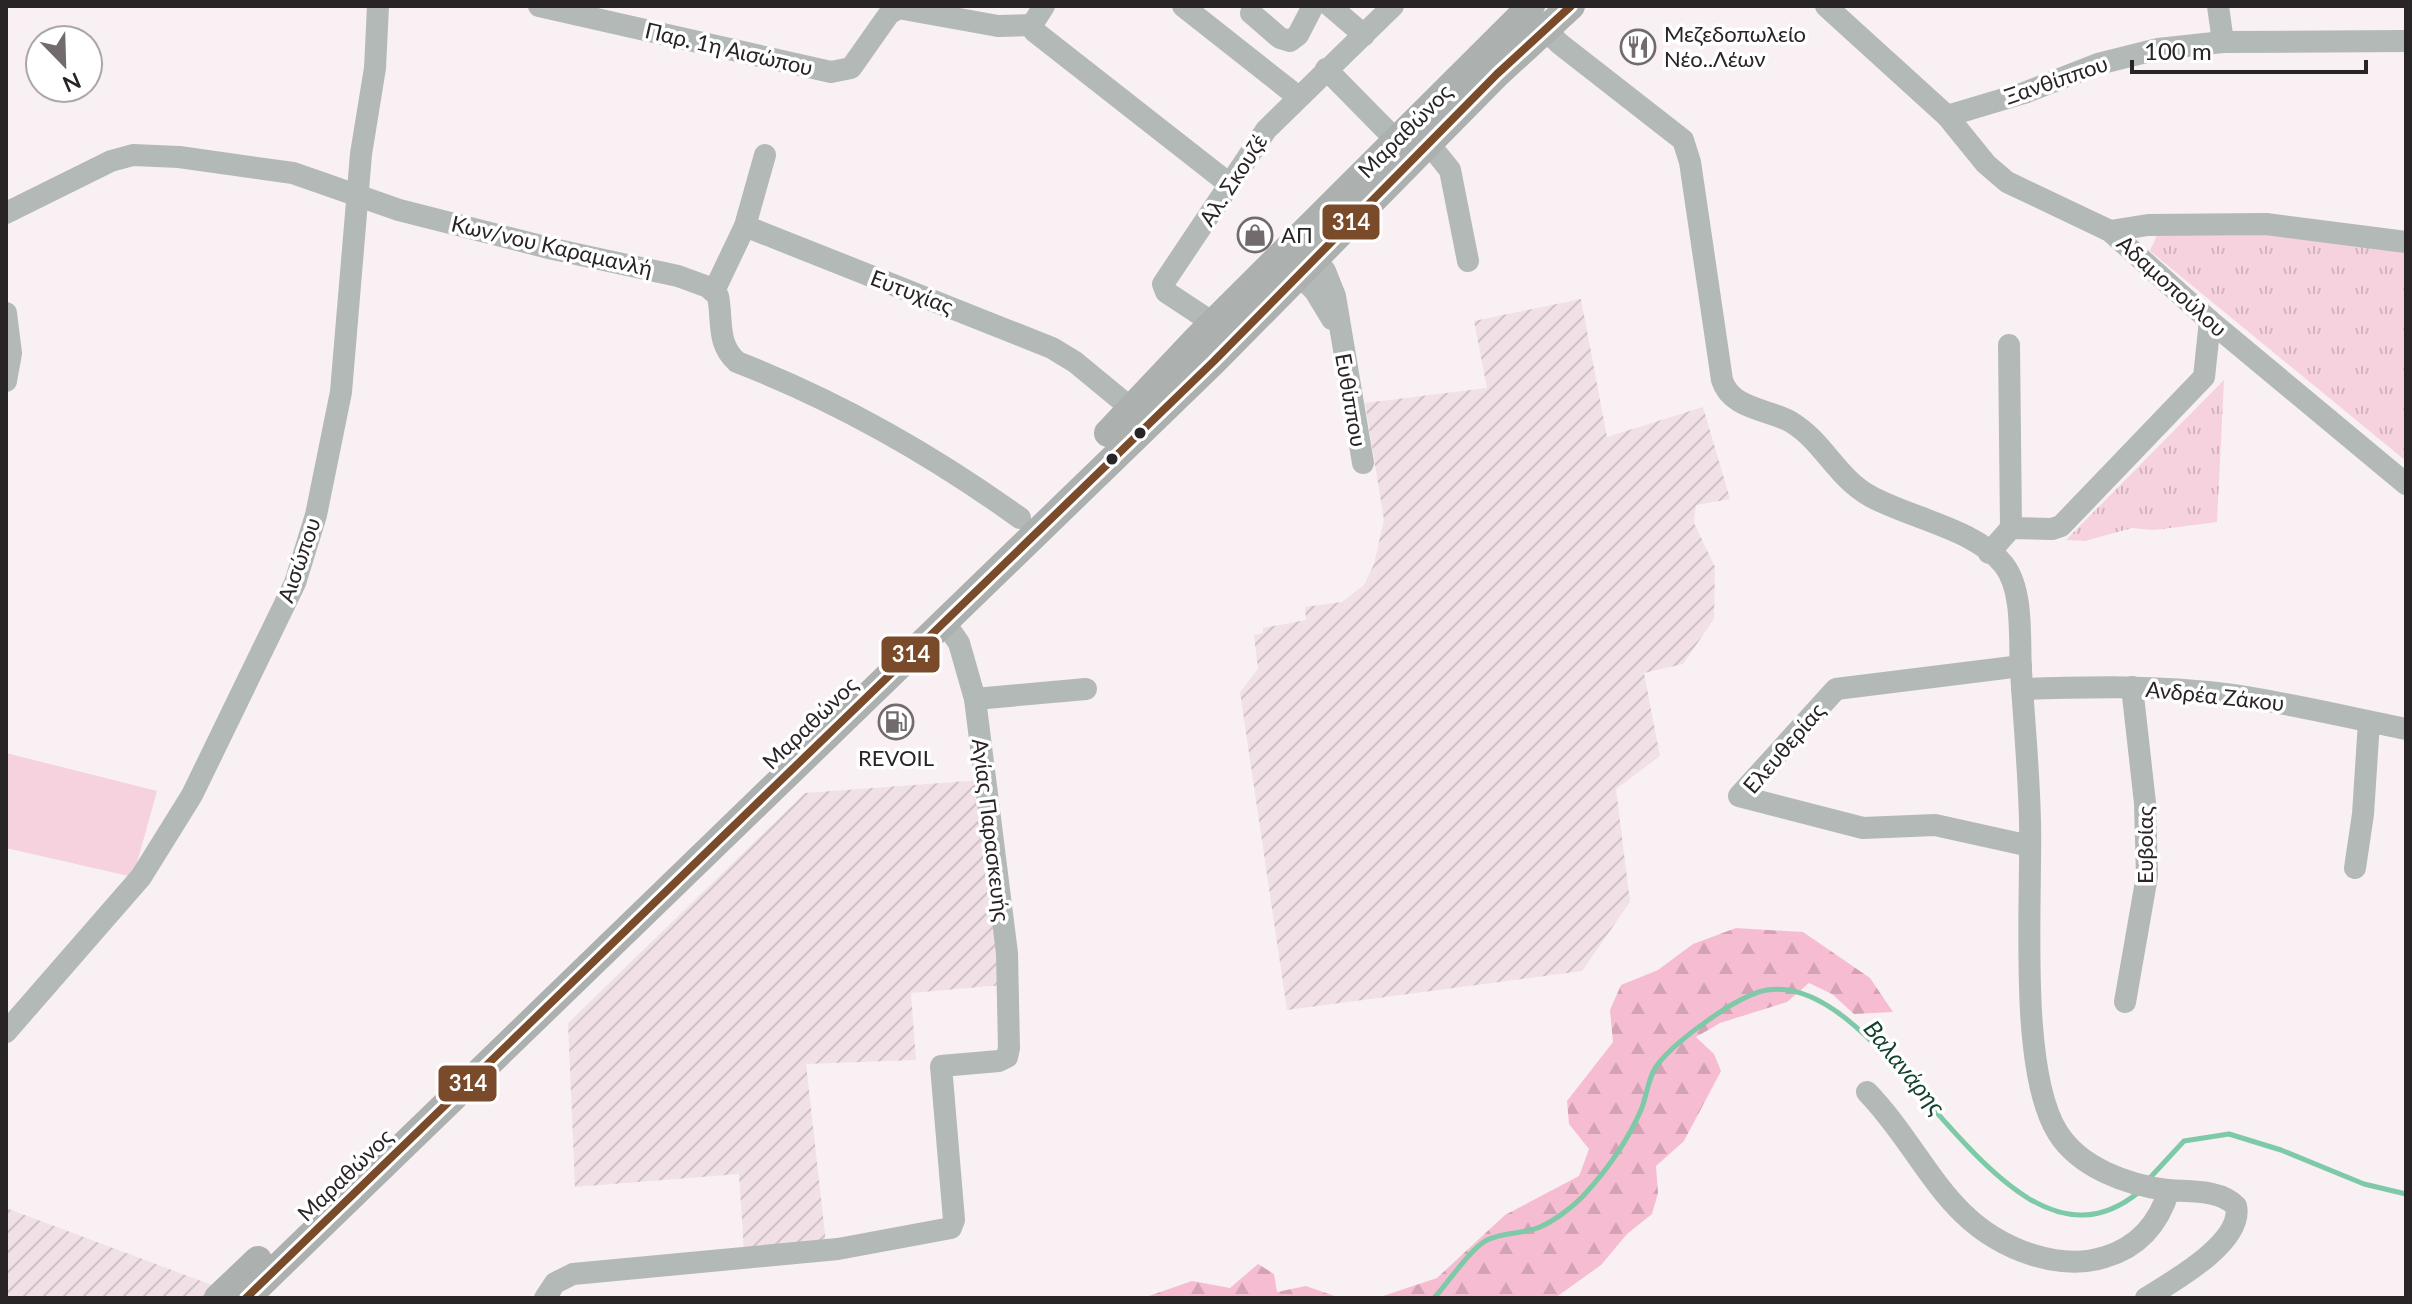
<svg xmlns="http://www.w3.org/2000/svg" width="2412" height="1304" font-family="Lato,sans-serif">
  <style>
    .industrial { fill: url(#industrial-furrows) }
    .grass { fill: url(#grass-tufts) }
    .forest { fill: url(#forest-firs) }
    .garden { fill: #f6d1de }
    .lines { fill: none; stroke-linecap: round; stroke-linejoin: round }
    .stream { stroke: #7dc9a8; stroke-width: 5 }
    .minor { stroke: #b3b9b6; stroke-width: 22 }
    .major { stroke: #acb0ae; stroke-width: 28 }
    .bus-1-casing { stroke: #fff; stroke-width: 14 }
    .bus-1 { stroke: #7a4b2a; stroke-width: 8 }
    .bus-dot { fill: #292426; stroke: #fff; stroke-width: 3 }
    .labels { text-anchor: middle; stroke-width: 7; stroke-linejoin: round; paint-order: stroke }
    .poi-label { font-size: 22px; fill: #292426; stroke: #fff; text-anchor: start }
    .street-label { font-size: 22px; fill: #292426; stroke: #fff }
    .water-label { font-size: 24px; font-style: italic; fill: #13422e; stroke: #fff }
    .line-badge { stroke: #fff; stroke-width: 3 }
    .badge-label { font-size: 22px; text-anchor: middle; font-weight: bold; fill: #fff }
  </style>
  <defs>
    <pattern id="industrial-furrows" width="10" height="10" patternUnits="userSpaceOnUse" patternTransform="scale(2)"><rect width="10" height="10" fill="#f1e1e6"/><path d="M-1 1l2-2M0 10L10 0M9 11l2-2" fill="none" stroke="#cfc1c5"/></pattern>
    <pattern id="grass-tufts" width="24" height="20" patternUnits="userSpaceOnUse" patternTransform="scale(2)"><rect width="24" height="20" fill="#f6d1de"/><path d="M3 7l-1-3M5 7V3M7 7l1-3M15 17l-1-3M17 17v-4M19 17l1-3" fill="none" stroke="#d3b3be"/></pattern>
    <pattern id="forest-firs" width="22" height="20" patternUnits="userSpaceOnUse" patternTransform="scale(2)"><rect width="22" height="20" fill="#f6bdd2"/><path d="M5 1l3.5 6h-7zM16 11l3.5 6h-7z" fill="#d3a2b4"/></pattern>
  </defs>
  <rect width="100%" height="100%" fill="#f8f0f2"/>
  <g class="industrial">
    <path d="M 1581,299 L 1607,437 L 1703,407 L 1730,499 L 1696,505 L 1694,523 L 1715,567 L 1714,619 L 1683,664 L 1644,673 L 1660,756 L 1616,789 L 1630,902 L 1582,971 L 1287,1010 L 1240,692 L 1258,669 L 1254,635 L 1263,633 L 1263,628 L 1306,620 L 1305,607 L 1342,602 L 1364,585 L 1374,564 L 1384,520 L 1365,403 L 1487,388 L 1474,321 Z"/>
    <path d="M 982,780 L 1003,985 L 911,993 L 916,1060 L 806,1064 L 826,1243 L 744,1252 L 739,1174 L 575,1187 L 568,1023 L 805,793 Z"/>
    <path d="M 6,1208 L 220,1288 L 209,1298 L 6,1298 Z"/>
  </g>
  <g class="grass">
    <path d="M 2157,235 L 2271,235 L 2406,249 L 2406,461 L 2150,251 Z"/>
    <path d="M 2224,380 L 2217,522 L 2154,530 L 2132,528 L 2085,541 L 2066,540 Z"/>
  </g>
  <g class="forest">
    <path d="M 1736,928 L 1803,932 L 1870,978 L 1893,1012 L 1854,1014 L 1832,994 L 1809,983 L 1787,1002 L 1720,1023 L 1696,1037 L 1714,1054 L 1721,1071 L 1684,1141 L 1656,1166 L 1658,1193 L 1652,1214 L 1627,1234 L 1601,1265 L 1555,1298 L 1377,1298 L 1437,1278 L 1505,1215 L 1579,1176 L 1589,1149 L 1569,1124 L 1567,1101 L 1613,1042 L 1610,1010 L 1621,985 L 1658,970 L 1693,944 Z"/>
    <path d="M 1258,1264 L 1274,1274 L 1277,1292 L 1306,1286 L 1340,1298 L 1143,1298 L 1192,1281 L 1230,1288 Z"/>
  </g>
  <path class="garden" d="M 6,753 L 157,791 L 133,877 L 6,848 Z"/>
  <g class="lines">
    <g class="stream">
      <path d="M 2147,1181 L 2184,1141 L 2229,1134 L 2281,1150 L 2364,1184 L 2406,1194"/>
      <path d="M 1434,1298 C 1447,1284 1471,1248 1487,1240 C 1503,1232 1524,1234 1540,1227 C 1554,1221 1574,1206 1584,1195 C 1606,1171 1628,1140 1641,1110 C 1647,1096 1648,1076 1658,1064 C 1676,1041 1737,995 1767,990 C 1892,971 2002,1304 2139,1192"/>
    </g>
    <g class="minor">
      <path d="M 539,6 L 831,72 L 851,68 L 889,14 L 898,8 L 998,26 L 1032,25"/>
      <path d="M 1183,6 L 1297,96"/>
      <path d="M 1330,6 L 1364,35"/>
      <path d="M 1826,6 L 1947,116 L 1986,164 L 2007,182 L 2110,231 L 2210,321 L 2406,484"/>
      <path d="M 2218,6 L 2223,42"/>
      <path d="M 1251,13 L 1280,38 L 1290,41 L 1298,35 L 1313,6"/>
      <path d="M 1535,20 L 1560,44 L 1683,140 L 1690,162 L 1722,380 C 1731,409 1768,409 1791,422 C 1823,441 1837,478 1870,496 C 1909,518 1976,529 2004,565 C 2024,591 2019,640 2021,671 C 2024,722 2029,772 2030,822 C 2032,900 2018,1070 2058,1133 C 2080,1168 2128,1185 2167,1190 C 2189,1192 2220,1189 2236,1206 C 2244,1242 2172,1282 2146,1298"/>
      <path d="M 1032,25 L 1034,31 L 1228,183"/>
      <path d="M 1032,25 L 1044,6"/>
      <path d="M 1326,69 L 1396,140"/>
      <path d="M 1947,116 L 2024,93 L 2098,64 L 2158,49 L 2223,42 L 2406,41"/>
      <path d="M 1429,144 L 1450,170 L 1468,261"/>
      <path d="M 6,213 L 111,161 L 133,155 L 179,157 L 293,173 L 399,210 L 553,249 L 678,276 L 708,287 L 718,296 C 723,321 716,343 737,362 C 840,402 931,454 1020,518"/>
      <path d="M 745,226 L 1052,348 L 1075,362 L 1132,409"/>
      <path d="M 2110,231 L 2148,225 L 2266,224 L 2406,242"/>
      <path d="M 1306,248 L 1325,271 L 1335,296 L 1363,463"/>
      <path d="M 1289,265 L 1315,291 L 1332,319"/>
      <path d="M 714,291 L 745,226 L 765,155"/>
      <path d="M 6,313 L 11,353 L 6,381"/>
      <path d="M 1213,323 L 1166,292 L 1163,284 L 1266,130 L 1393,6"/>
      <path d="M 2009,345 L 2011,528"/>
      <path d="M 1989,553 L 2011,528 L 2052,529 L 2061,526 L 2204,377 L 2210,321"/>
      <path d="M 2021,666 L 1836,689 L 1739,796 L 1863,828 L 1935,825 L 2030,846"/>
      <path d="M 2022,689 C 2090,687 2158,685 2225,694 C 2286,702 2345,717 2406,729"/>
      <path d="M 975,699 L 1086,689"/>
      <path d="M 2355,868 L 2363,814 L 2369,722"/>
      <path d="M 2125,1002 L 2147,876 L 2145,803 L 2132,687"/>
      <path d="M 6,1032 L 141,877 L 192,795 L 295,583 L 316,515 L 341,392 L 361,154 L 375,68 L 378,6"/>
      <path d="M 1867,1092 C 1926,1153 1944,1227 2033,1255 C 2056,1262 2081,1265 2105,1257 C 2139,1247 2159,1223 2169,1190"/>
      <path d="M 545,1298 L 555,1283 L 573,1274 L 838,1249 L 951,1228 L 954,1220 L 941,1066 L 999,1061 L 1007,1057 L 1009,1048 L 1007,953 L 975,699 L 959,643 L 943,620"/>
    </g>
    <g class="major">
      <path d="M 1108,433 L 1194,342 L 1531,6"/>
      <path d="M 218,1298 L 258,1260"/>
      <path d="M 246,1298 L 1214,361 L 1497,74 L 1571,6"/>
    </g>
    <g class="bus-1-casing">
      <path id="bus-1" d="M 246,1298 L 1214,361 L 1497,74 L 1571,6"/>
    </g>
    <use href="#bus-1" class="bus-1"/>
  </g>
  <defs>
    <g id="restaurant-ring" transform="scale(1.8)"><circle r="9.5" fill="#fff" stroke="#716b6d" stroke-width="1.5"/><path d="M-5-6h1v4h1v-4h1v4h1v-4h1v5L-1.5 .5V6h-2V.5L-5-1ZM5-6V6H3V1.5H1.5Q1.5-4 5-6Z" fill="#716b6d"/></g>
    <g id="shop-ring" transform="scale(1.8)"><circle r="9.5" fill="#fff" stroke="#716b6d" stroke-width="1.5"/><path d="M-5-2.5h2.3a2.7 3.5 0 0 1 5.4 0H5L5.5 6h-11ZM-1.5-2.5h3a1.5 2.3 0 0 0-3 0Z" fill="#716b6d"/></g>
    <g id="fuel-ring" transform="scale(1.8)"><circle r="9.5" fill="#fff" stroke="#716b6d" stroke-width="1.5"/><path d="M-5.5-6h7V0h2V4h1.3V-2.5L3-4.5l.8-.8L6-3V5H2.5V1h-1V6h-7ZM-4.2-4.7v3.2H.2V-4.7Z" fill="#716b6d"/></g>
  </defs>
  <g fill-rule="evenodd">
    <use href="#restaurant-ring" x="1638" y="47"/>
    <use href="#shop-ring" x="1255" y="235"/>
    <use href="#fuel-ring" x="896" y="722"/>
  </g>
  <g class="bus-dot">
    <circle cx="1140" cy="433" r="7"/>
    <circle cx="1112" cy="459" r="7"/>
  </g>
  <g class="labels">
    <g class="poi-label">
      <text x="1664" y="42">Μεζεδοπωλείο<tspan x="1664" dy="25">Νέο..Λέων</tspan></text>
      <text x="1281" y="243">ΑΠ</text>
      <text x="896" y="766" text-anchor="middle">REVOIL</text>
    </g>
    <g class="street-label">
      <text transform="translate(729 49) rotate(13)" y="8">Παρ. 1η Αισώπου</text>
      <text transform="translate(2056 80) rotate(-19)" y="8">Ξανθίππου</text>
      <text transform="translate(1405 131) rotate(-45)" y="8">Μαραθώνος</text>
      <text transform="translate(1233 180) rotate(-57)" y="8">Αλ. Σκουζέ</text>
      <text transform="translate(552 246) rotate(13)" y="8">Κων/νου Καραμανλή</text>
      <text transform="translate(2172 286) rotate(42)" y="8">Αδαμοπούλου</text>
      <text transform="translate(912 292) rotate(21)" y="8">Ευτυχίας</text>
      <text transform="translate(1351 400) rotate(80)" y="8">Ευθίππου</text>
      <text transform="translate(299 560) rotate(-71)" y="8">Αισώπου</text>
      <text transform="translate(2215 696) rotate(6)" y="8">Ανδρέα Ζάκου</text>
      <text transform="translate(810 723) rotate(-44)" y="8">Μαραθώνος</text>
      <text transform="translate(1784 748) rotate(-49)" y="8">Ελευθερίας</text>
      <text transform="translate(991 830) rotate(83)" y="8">Αγίας Παρασκευής</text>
      <text transform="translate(2145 845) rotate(-90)" y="8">Ευβοίας</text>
      <text transform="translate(345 1175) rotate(-44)" y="8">Μαραθώνος</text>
    </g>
    <g class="water-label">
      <text transform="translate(1904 1068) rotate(51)" y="8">Βαλανάρης</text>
    </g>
  </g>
  <g class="line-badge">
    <rect x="1321" y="203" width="60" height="38" rx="8" fill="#7a4b2a"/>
    <rect x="880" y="635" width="61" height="39" rx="8" fill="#7a4b2a"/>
    <rect x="437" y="1064" width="61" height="39" rx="8" fill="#7a4b2a"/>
  </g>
  <g class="badge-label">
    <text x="1351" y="230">314</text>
    <text x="911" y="662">314</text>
    <text x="468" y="1091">314</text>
  </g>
  <rect width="2412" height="1304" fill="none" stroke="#292426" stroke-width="16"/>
  <g transform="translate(64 64) rotate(157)"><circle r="38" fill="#ffffff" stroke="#a9a7a8" stroke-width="2"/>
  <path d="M0-6L14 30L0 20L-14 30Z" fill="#716b6d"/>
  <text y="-12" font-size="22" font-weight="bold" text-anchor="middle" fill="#292426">N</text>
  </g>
  <path d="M2132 60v12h234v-12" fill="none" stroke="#292426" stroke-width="4"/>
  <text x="2144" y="60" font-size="24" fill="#292426" stroke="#ffffff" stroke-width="6" paint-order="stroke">100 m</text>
</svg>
